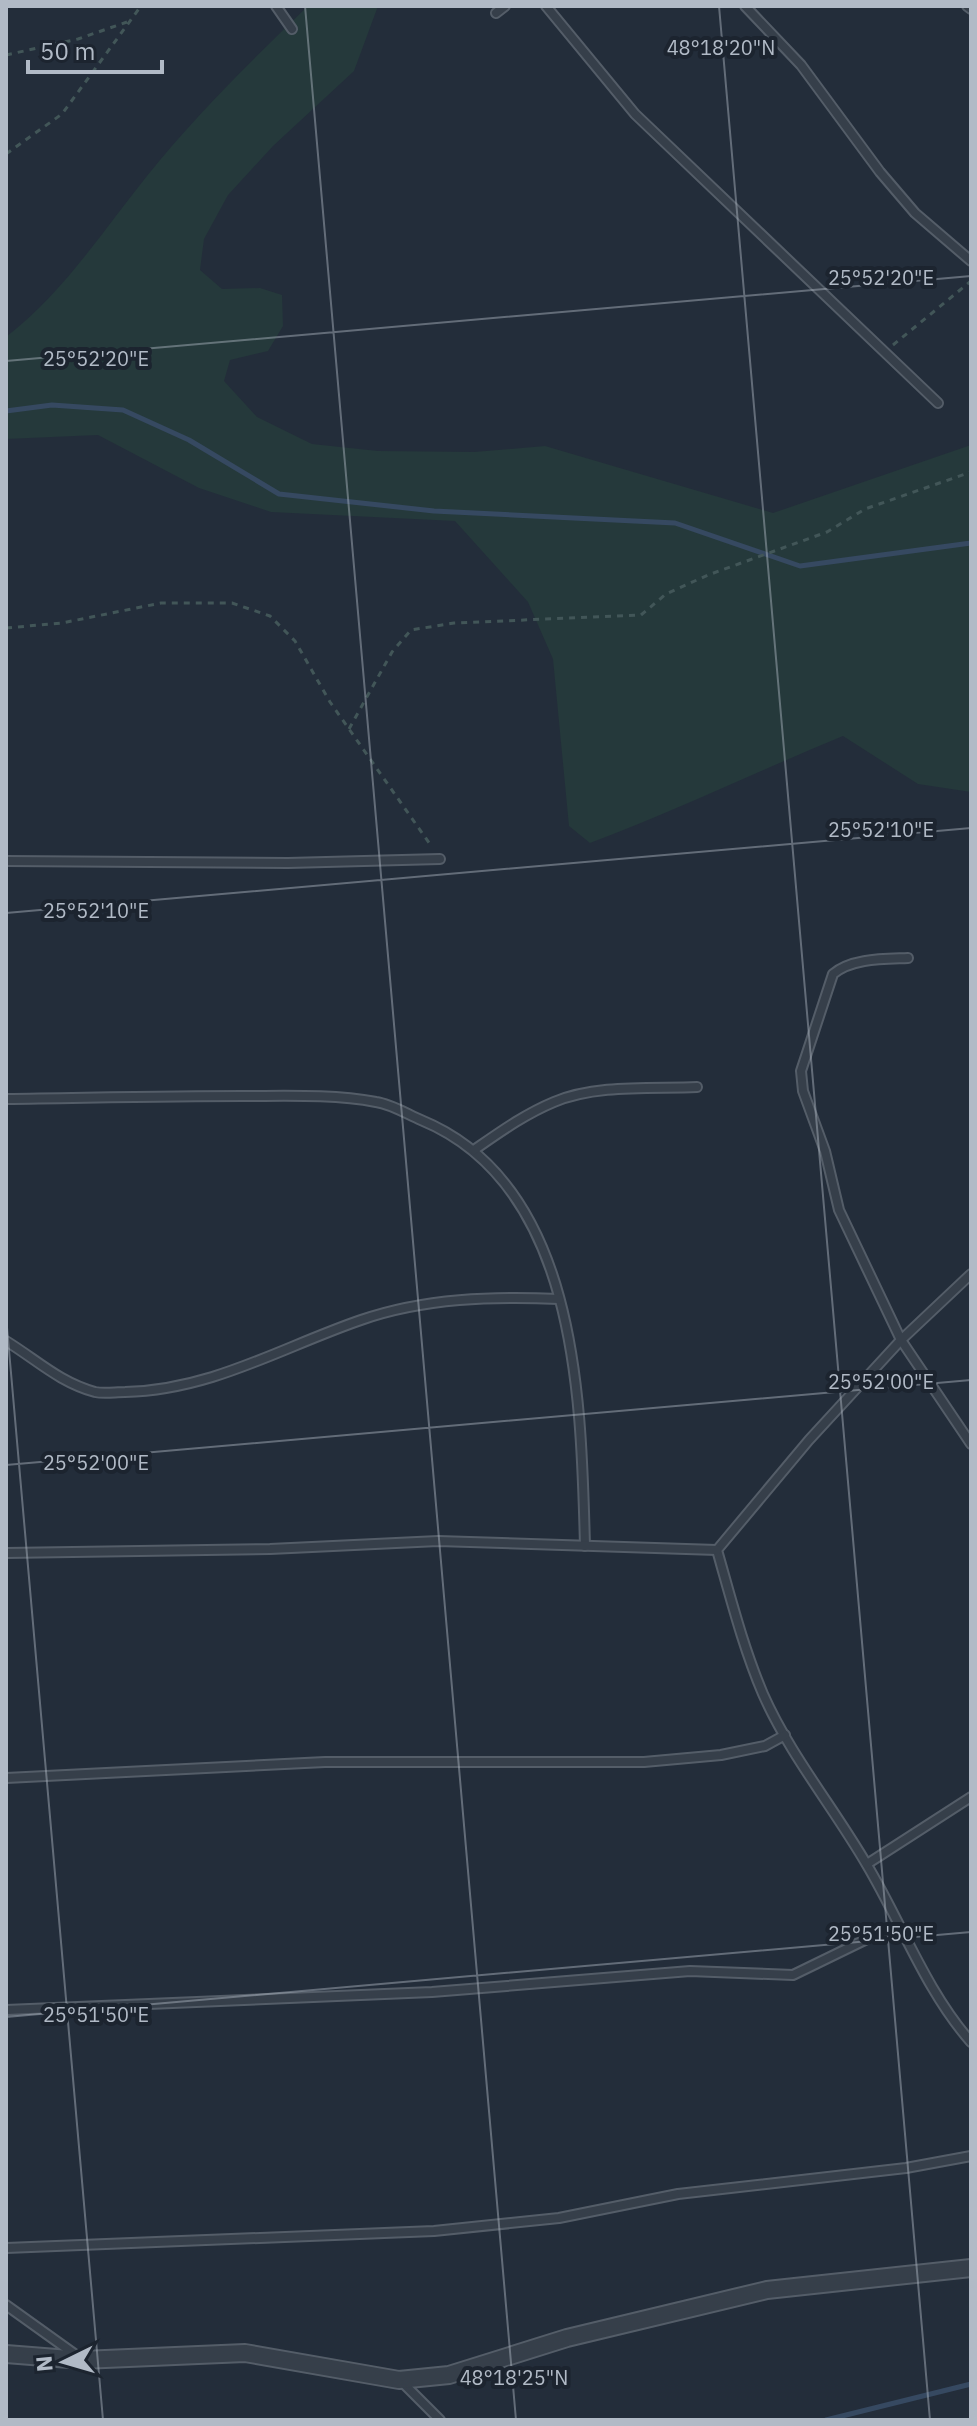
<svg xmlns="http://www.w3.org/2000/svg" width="977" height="2426" font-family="'IBM Plex Sans',sans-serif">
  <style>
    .green { fill: #25393b }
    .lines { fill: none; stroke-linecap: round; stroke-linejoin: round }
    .stream { stroke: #364961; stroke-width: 5 }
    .service-casing { stroke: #545d68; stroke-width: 12 }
    .minor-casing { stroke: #545d68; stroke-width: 20 }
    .path { stroke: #425658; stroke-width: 3; stroke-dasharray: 6 6; stroke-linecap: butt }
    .service { stroke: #363f4a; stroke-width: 8 }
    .minor { stroke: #363f4a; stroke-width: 16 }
    .ticks { fill: none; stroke: #b1bac6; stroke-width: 2; stroke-opacity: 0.45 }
    .ticks-label { font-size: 20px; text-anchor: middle; fill: #b1bac6; stroke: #1c242f; stroke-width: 8; stroke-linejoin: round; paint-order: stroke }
  </style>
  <rect width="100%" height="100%" fill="#232d3a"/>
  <path class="green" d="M 378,6 L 354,71 L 273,146 L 228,195 L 204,239 L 200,270 L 222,289 L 260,288 L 282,295 L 283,326 L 268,351 L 230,360 L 224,381 L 257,417 L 312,444 L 378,451 L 474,452 L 545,446 L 773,513 L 971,445 L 971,792 L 918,784 L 843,736 C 758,771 676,811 590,843 L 569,826 L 553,659 L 528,602 L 455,521 L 271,512 L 199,488 L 98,435 L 6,439 L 6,337 C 63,293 102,232 147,176 C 196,115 251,61 307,7 Z"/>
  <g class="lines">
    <g class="stream">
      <path d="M 6,411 L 52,405 L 123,410 L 189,440 L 279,494 L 434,511 L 675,523 L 800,566 L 971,543"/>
      <path d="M 826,2420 L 971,2384"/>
    </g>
    <g class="service-casing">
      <g id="service">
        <path d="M 276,6 L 292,29"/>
        <path d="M 546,6 L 635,114 L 938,403"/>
        <path d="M 745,6 L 801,65 L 880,172 L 915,213 L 971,261"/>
        <path d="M 967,6 L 971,9"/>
        <path d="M 496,13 L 505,6"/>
        <path d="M 6,861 L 288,863 L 440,859"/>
        <path d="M 908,958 C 884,959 852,958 833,974 L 801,1071 L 803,1091 L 825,1151 L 839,1210 L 901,1340 L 809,1440 L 717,1550 C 731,1599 743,1647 763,1694 C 790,1755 834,1808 867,1865 C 902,1924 926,1991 971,2042"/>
        <path d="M 6,1099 C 85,1098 164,1096 243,1096 C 286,1096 333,1094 376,1102 C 391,1104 407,1114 421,1120 C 579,1185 581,1401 585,1546"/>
        <path d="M 474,1150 C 500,1132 525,1114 554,1102 C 596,1084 653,1089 697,1087"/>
        <path d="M 971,1274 L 901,1340 L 971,1444"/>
        <path d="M 6,1341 C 37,1360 59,1382 95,1392 C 104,1394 115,1392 125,1392 C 212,1390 282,1347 361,1320 C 424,1298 494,1296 559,1299"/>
        <path d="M 6,1553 L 270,1549 L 438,1541 L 717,1550"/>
        <path d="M 6,1778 L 325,1762 L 644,1762 L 721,1755 L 765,1746 L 785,1735"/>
        <path d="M 867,1864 L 971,1797"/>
        <path d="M 6,2010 L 432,1992 L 690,1971 L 793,1975 L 869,1938 L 904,1932"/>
        <path d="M 6,2248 L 434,2231 L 559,2218 L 678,2194 L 906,2168 L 971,2156"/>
        <path d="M 6,2305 L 80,2358"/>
        <path d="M 401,2381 L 440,2420"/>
      </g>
    </g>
    <g class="minor-casing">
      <path id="minor" d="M 6,2354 L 82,2360 L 245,2353 L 399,2380 L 449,2375 L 567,2338 L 767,2290 L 971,2268"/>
    </g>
    <g class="path">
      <path d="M 6,55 L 78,39 L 127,22"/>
      <path d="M 6,154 L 62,114 L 141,6"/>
      <path d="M 893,345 L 971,281"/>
      <path d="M 6,628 L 62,623 L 161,603 L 232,603 L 270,616 L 295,641 L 330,702 L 432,847"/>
      <path d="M 349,729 L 392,652 L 411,630 L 454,623 L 641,615 L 666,594 L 708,575 L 827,532 L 865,509 L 971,472"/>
    </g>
    <use href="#service" class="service"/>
    <use href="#minor" class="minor"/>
  </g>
  <path class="ticks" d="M 305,6 L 516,2420M 719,6 L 930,2420M 6,361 L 971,276M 6,913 L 971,828M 6,1316 L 103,2420M 6,1465 L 971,1380M 6,2017 L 971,1932"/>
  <g class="ticks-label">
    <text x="721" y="55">48°18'20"N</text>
    <text x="881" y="285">25°52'20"E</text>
    <text x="96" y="366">25°52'20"E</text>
    <text x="881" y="837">25°52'10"E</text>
    <text x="96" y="918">25°52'10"E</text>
    <text x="881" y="1389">25°52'00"E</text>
    <text x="96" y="1470">25°52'00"E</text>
    <text x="881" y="1941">25°51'50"E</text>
    <text x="96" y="2022">25°51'50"E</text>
    <text x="514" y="2385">48°18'25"N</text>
  </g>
  <rect width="977" height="2426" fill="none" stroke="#b1bac6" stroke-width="16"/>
  <g transform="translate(64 2362) rotate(265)" stroke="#1c242f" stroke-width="6" paint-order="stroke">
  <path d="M0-6L14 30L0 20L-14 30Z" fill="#b1bac6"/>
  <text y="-12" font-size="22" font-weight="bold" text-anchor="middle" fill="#b1bac6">N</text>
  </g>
  <path d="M28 60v12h134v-12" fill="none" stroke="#b1bac6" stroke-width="4"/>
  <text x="40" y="60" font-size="24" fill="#b1bac6" stroke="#1c242f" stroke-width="6" paint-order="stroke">50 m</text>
</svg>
